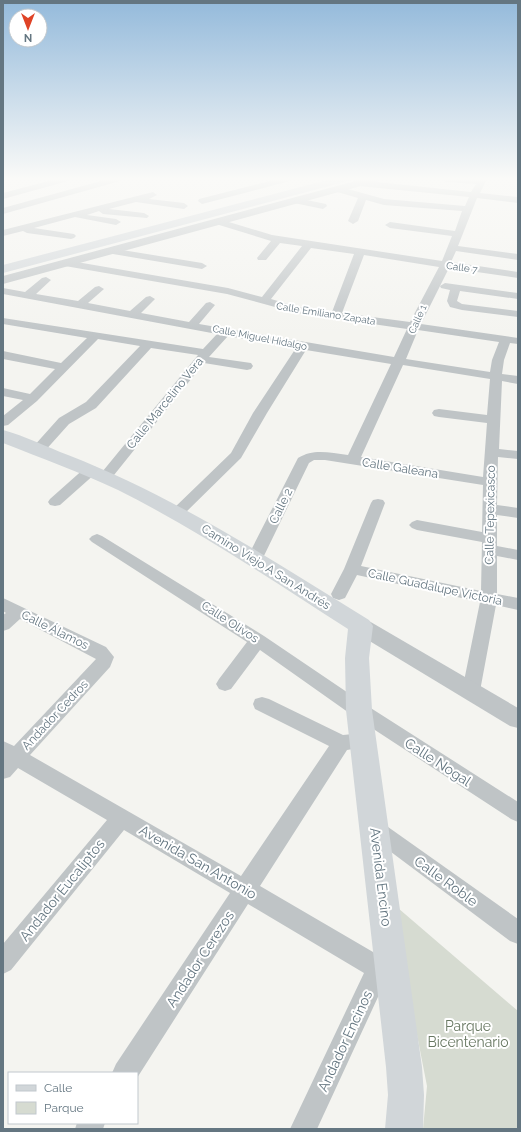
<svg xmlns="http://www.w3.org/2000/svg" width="521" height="1132" font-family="Raleway,sans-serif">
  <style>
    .green { fill: #d6dbd1 }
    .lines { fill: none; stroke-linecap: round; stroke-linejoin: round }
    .minor { fill: #bfc4c6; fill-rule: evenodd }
    .tertiary { fill: #bfc4c6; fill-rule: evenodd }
    .secondary { fill: #d1d6d9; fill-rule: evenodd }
    .motorway { fill: #d1d6d9; fill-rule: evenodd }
    .labels { text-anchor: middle; stroke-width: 4; stroke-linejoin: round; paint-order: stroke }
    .far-street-label { font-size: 10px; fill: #647681; stroke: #fff }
    .street-label { font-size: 12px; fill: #647681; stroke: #fff }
    .near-street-label { font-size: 14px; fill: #647681; stroke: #fff }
    .near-park-label { font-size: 14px; fill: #687862; stroke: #fff }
  </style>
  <rect width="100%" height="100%" fill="#f4f4f0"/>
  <path class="green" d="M 391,902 L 518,1011 L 518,1129 L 423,1129 L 427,1086 Z"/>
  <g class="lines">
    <g class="minor">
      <path d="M 56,179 L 69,179 L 68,181 L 3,199 L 3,193 Z"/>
      <path d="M 108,179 L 121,179 L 120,181 L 3,214 L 3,208 Z"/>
      <path d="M 278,179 L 291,179 L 290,181 L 202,204 L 198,201 L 199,199 Z"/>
      <path d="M 442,179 L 487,179 L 480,193 L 518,197 L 518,203 L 477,198 L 458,246 L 518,254 L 518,260 L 456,251 L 451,262 L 518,272 L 518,278 L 449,268 L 421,324 L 518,338 L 518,344 L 510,343 L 504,360 L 502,374 L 518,376 L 518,384 L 502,381 L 499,449 L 518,451 L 518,459 L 498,457 L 497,505 L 518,508 L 518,518 L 497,515 L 497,546 L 518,550 L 518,560 L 497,556 L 497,594 L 518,598 L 518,610 L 496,605 L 480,691 L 478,696 L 471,698 L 464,696 L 462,691 L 480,602 L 357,575 L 345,598 L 339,600 L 333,598 L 331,594 L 344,569 L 371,503 L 373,500 L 378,499 L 383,500 L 385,503 L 361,566 L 481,591 L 482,542 L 417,530 L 412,528 L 409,525 L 412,522 L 417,520 L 482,532 L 483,485 L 325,460 L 314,460 L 309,463 L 260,564 L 254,565 L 248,564 L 246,560 L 298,458 C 314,448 330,453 348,455 L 391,364 L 306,350 L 267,413 L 241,458 L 182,516 L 177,518 L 172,516 L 170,513 L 172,510 L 231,453 L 253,413 L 296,348 L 228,336 L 209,357 L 251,363 L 253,366 L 251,369 L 247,370 L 204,363 L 110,480 L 105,481 L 100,480 L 98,477 L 198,355 L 151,348 L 96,408 L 69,424 L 43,453 L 38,454 L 33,453 L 31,450 L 33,447 L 59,418 L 86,402 L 140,346 L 98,339 L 37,401 L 8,425 L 3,426 L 3,416 L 23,400 L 3,396 L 3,388 L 30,394 L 55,369 L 3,359 L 3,351 L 61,363 L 87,338 L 3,324 L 3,318 L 203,349 L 217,334 L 3,294 L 3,288 L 25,292 L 42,278 L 46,277 L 51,280 L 36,294 L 78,301 L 95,287 L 99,286 L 104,289 L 88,303 L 130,311 L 146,297 L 150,296 L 155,299 L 141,313 L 189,322 L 206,303 L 210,302 L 215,305 L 199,324 L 394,357 L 407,329 L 297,313 L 227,294 L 65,266 L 60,263 L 65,260 L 228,288 L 262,297 L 302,246 L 280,243 L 266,260 L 258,260 L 257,258 L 271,241 L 216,224 L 214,222 L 216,220 L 219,219 L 272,235 L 442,261 L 452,236 L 390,228 L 385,225 L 390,222 L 455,231 L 462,211 L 384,205 L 366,200 L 358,221 L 353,224 L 348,221 L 358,198 L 334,191 L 333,189 L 337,186 L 384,199 L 465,206 L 469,197 L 359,186 L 355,183 L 359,180 L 471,192 L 476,184 L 446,182 ZM 311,248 L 354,254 L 332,312 L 298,307 L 271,299 ZM 364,255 L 439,267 L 410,322 L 342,313 ZM 418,330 L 499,342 L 492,360 L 490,372 L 406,359 ZM 403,365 L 490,379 L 487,415 L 439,409 L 434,410 L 432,413 L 434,416 L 439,417 L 487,423 L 483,477 L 361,457 Z"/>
      <path d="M 153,192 L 157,195 L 149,199 L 184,203 L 188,206 L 184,209 L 136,202 L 109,209 L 144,213 L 149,216 L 147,218 L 103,214 L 99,211 L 87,215 L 116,219 L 121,222 L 116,225 L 75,217 L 34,228 L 74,234 L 76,236 L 74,238 L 71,239 L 27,233 L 23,231 L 3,236 L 3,230 Z"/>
      <path d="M 297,198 L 326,204 L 327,206 L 323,209 L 294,203 L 293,201 L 294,199 Z"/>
      <path d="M 110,248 L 202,263 L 207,266 L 202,269 L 107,253 L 105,251 Z"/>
      <path d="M 445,283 L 518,293 L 518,299 L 460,291 L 457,301 L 462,304 L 518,311 L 518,317 L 462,310 L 450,307 L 447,301 L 450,290 L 441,288 L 440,286 Z"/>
      <path d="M 91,466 L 96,467 L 98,470 L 96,473 L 60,505 L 55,506 L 50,505 L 48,502 L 50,499 L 86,467 Z"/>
      <path d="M 97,534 L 102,536 L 264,636 L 366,705 L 518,802 L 518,822 L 511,819 L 352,715 L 260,650 L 231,689 L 225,691 L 219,689 L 216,684 L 219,679 L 247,642 L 92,542 L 89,539 L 92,536 Z"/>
      <path d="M 3,598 L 106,647 L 114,657 L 110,667 L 30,755 L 241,876 L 329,746 L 255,709 L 253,704 L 255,699 L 262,697 L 269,699 L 343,735 L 363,733 L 370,736 L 373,741 L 370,746 L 347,750 L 260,886 L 397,966 L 401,974 L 397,982 L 389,986 L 384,984 L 317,1129 L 290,1129 L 364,973 L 248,904 L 137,1078 L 137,1073 L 112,1073 L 116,1064 L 230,893 L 124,830 L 11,970 L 3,974 L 3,944 L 107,820 L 18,768 L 10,777 L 3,779 L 3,741 L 14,746 L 96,659 L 20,619 L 9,629 L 3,631 L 3,615 L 6,613 L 3,611 Z"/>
      <path d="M 374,819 L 381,822 L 518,919 L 518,944 L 510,941 L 367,834 L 363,828 L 367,822 Z"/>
      <path d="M 77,1123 L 105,1123 L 103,1129 L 75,1129 Z"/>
    </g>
    <g class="tertiary">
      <path d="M 363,179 L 380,179 L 379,181 L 3,284 L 3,276 Z"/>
      <path d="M 361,618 L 369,621 L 518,708 L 518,728 L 510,726 L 353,631 L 350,626 L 353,621 Z"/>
    </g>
    <path class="secondary" d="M 3,430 C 25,436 47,447 68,455 C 176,497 272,560 369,620 L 373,626 L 369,658 L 372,710 L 422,1067 L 424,1095 L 423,1129 L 385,1129 L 388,1095 L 386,1067 L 346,710 L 345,658 L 348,629 C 273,581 198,530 118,490 C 80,472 41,458 3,443 Z"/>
    <path class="motorway" d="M 331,179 L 350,179 L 348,181 L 3,273 L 3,265 Z"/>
  </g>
  <linearGradient id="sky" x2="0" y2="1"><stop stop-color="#94badb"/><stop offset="0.53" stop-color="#fafaf8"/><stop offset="1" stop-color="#fafaf8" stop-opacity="0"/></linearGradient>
  <rect width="521" height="337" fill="url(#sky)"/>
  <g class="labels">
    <g class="far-street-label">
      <text transform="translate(462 267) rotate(8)" y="4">Calle 7</text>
      <text transform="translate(326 313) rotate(9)" y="4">Calle Emiliano Zapata</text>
      <text transform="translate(417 319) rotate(-66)" y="4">Calle 1</text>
      <text transform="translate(260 337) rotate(11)" y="4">Calle Miguel Hidalgo</text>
    </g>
    <g class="street-label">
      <text transform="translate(165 403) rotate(-51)" y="4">Calle Marcelino Vera</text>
      <text transform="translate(400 468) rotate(9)" y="4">Calle Galeana</text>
      <text transform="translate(281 506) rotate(-64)" y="4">Calle 2</text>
      <text transform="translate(490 515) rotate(-89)" y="4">Calle Tepexicasco</text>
      <text transform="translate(266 567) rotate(32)" y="4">Camino Viejo A San Andrés</text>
      <text transform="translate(435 587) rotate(12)" y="4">Calle Guadalupe Victoria</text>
      <text transform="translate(230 622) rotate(33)" y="4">Calle Olivos</text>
      <text transform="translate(55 630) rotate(26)" y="4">Calle Álamos</text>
      <text transform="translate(55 715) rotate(-47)" y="4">Andador Cedros</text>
    </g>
    <g class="near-street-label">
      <text transform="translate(438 762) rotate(33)" y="5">Calle Nogal</text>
      <text transform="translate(198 862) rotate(30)" y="5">Avenida San Antonio</text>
      <text transform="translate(381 877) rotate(83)" y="5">Avenida Encino</text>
      <text transform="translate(446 881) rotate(36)" y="5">Calle Roble</text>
      <text transform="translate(62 890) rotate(-51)" y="5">Andador Eucaliptos</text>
      <text transform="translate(200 959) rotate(-57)" y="5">Andador Cerezos</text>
      <text transform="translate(345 1041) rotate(-65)" y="5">Andador Encinos</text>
    </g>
    <g class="near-park-label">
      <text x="468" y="1031">Parque<tspan x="468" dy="16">Bicentenario</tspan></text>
    </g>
  </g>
  <rect width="521" height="1132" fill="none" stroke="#647681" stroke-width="8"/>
  <rect x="8" y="1072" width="130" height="52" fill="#ffffff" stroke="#c1c8cd"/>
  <rect x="16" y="1085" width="20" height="6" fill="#d1d6d9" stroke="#c1c8cd"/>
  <text x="44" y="1092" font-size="12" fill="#647681">Calle</text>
  <rect x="16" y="1102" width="20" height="12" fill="#d6dbd1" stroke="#c1c8cd"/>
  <text x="44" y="1112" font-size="12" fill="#647681">Parque</text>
  <g transform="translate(28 28) rotate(180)"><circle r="19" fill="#ffffff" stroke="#c1c8cd"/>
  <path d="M0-3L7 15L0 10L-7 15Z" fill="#df4326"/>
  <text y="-6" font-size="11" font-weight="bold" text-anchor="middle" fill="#647681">N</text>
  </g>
</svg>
